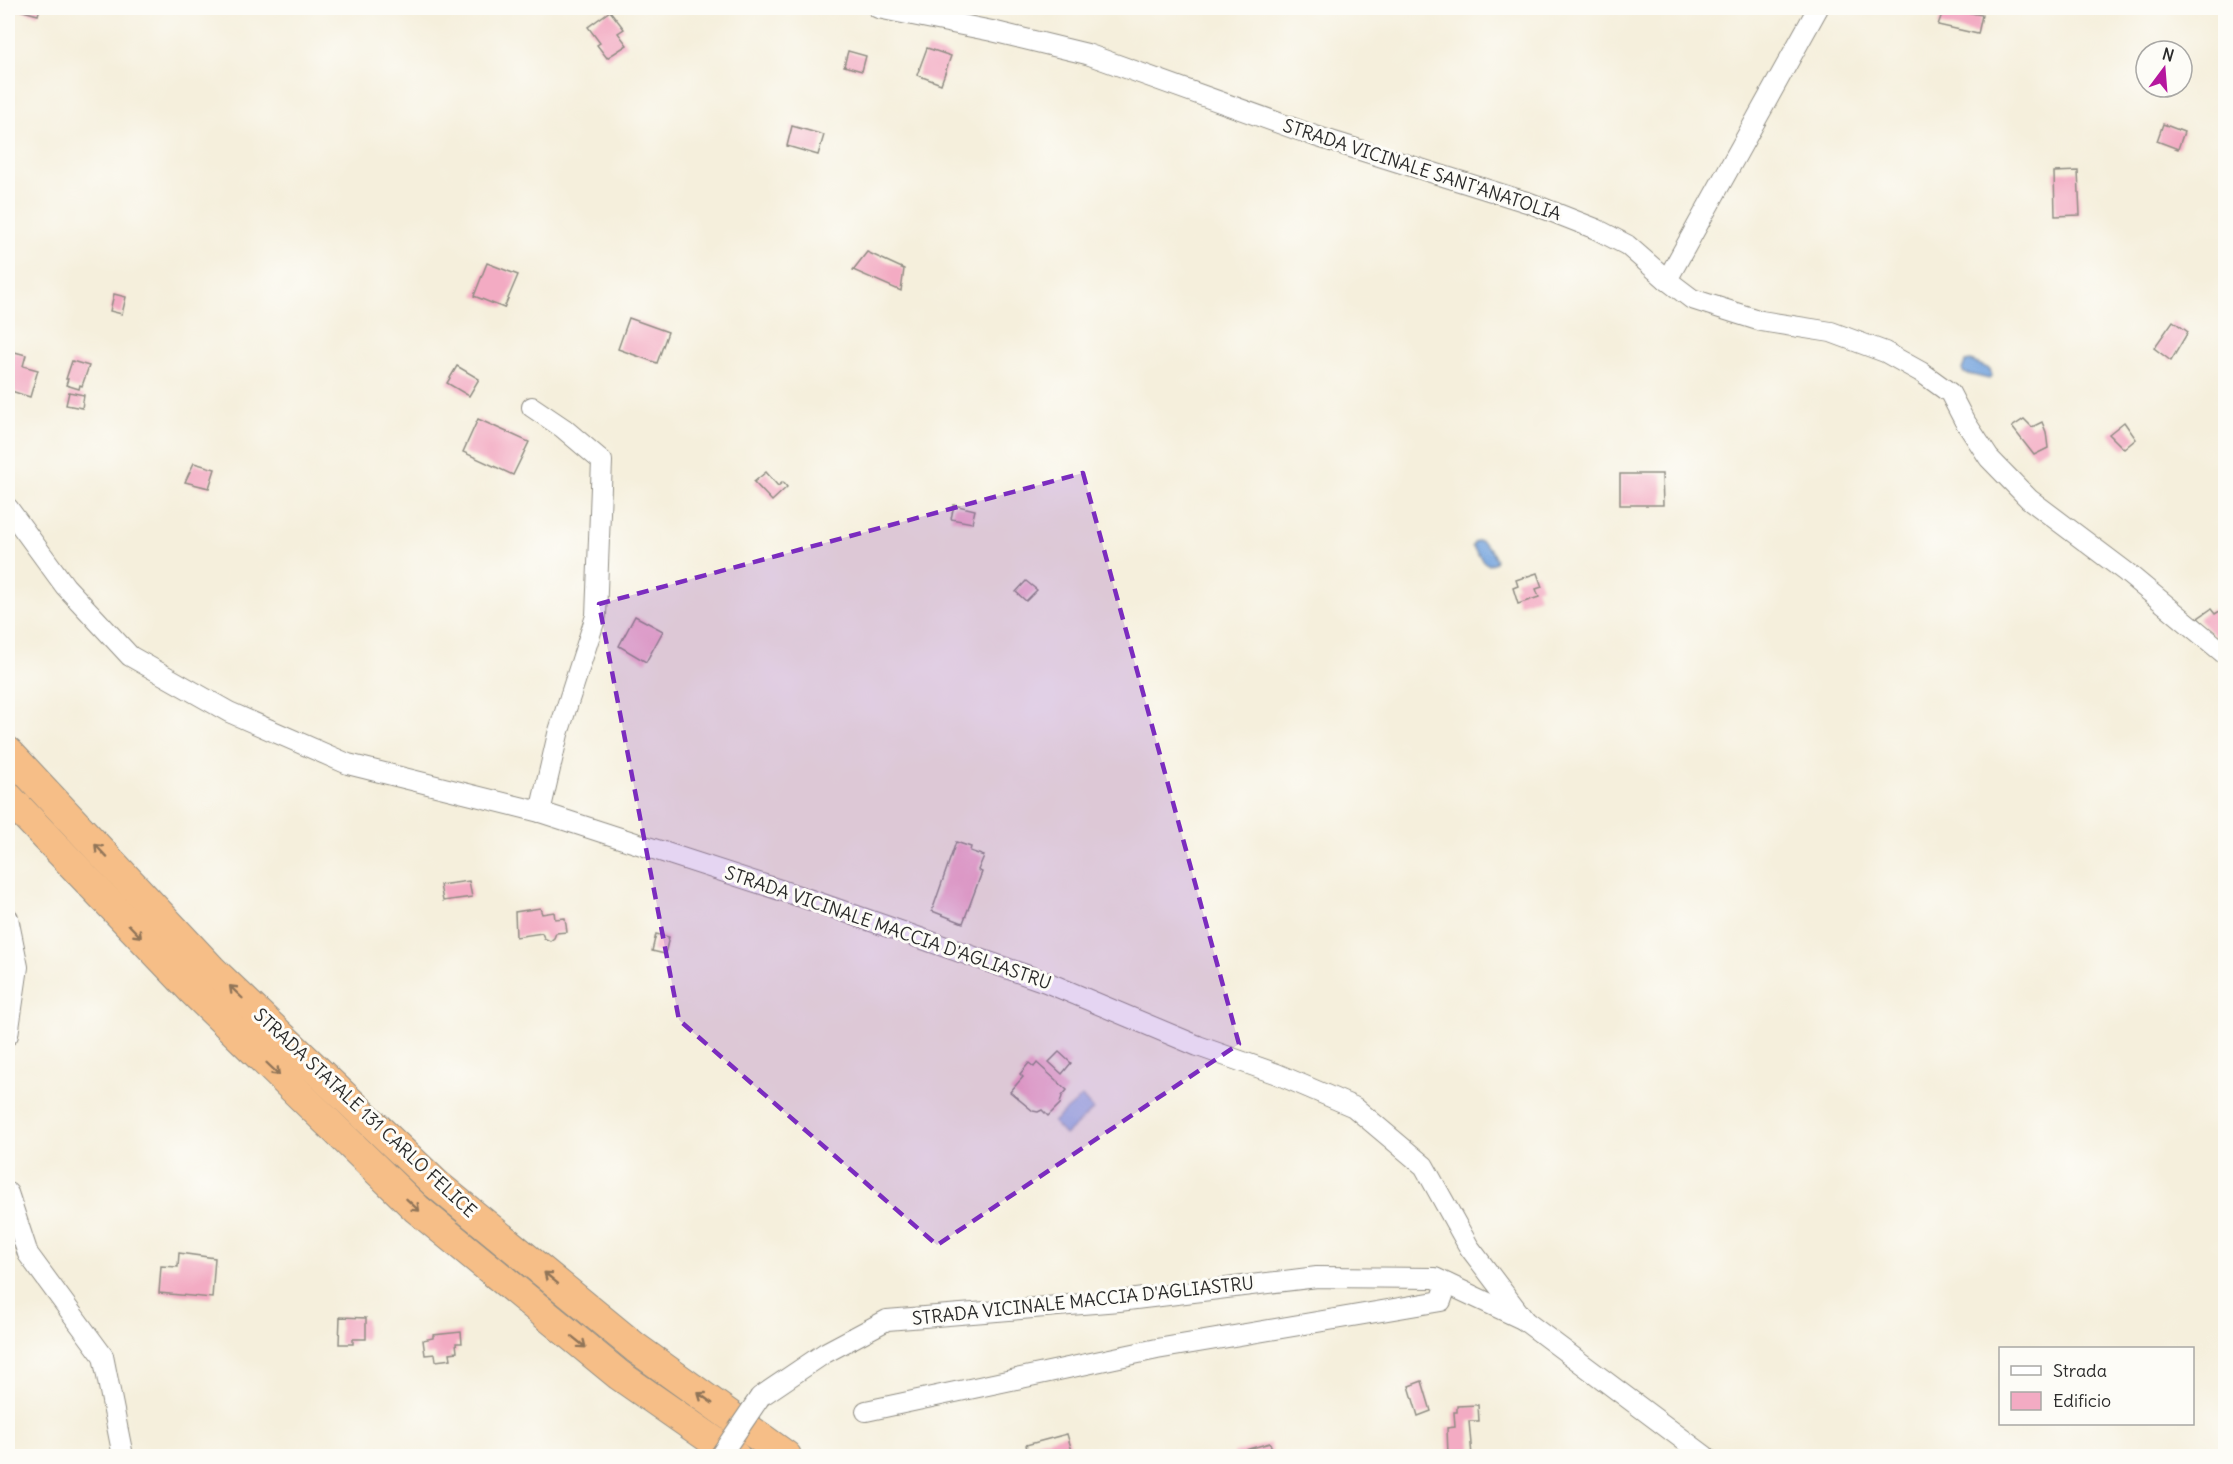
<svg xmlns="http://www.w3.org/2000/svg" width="2233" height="1464" font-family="Delius,sans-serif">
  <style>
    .water { fill: #73a3dd; stroke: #4f6784; stroke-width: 1.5 }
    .building { fill: #f3abc3 }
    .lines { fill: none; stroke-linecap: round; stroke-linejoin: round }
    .minor-casing { stroke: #908d84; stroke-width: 22 }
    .highway-casing { stroke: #908d84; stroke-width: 32 }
    .minor { stroke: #fff; stroke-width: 20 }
    .highway { stroke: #f6be87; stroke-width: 30 }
    .minor-bridge-casing { stroke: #908d84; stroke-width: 22; stroke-linecap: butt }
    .minor-bridge { stroke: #fff; stroke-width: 20 }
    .oneway { stroke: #907459 }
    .marked { fill: #7b2cbf; fill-opacity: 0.2; stroke: #7b2cbf; stroke-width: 4.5; stroke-dasharray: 12 8; stroke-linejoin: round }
    .labels { text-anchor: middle; stroke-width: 6; stroke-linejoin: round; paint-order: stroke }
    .street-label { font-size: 18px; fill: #2b2b2b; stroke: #fdfcf7 }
  </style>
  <rect width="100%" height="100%" fill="#fdfcf7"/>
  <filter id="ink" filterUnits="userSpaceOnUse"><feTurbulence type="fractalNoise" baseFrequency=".0167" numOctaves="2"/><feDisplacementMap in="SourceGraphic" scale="12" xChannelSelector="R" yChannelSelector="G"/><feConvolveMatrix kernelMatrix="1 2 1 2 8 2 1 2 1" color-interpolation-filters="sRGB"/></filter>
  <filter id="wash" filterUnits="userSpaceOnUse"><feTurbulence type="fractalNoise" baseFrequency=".008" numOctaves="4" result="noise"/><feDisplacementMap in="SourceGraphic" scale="24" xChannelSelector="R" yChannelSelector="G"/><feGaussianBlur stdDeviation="1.35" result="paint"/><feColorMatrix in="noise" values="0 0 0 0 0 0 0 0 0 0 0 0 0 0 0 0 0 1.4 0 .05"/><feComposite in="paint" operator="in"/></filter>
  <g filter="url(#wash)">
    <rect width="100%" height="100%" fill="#f5efdc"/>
    <g class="water">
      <path d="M 1971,361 L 1990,369 L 1992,376 L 1989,379 L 1964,373 L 1962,370 L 1965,362 Z"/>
      <path d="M 1476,541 L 1481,541 L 1490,549 L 1496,559 L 1495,562 L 1489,565 L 1483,561 L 1472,546 Z"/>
      <path d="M 1082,1097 L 1093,1110 L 1065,1135 L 1053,1122 Z"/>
    </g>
    <g id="blocks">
      <g class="building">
        <path d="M 12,8 L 40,8 L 38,15 Z"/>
        <path d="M 1944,8 L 1982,15 L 1978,34 L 1938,25 Z"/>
        <path d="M 610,11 L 624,29 L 618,33 L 627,45 L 607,58 L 597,45 L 600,43 L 588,27 Z"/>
        <path d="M 927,48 L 951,56 L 941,84 L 917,75 Z"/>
        <path d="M 848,51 L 866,56 L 862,71 L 844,66 Z"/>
        <path d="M 2163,124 L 2184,132 L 2178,149 L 2157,141 Z"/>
        <path d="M 792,126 L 824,135 L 818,155 L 787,146 Z"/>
        <path d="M 2078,171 L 2080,215 L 2055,216 L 2054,172 Z"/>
        <path d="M 867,252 L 904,269 L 901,291 L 853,270 Z"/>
        <path d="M 487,263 L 518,275 L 504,308 L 474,296 Z"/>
        <path d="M 114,294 L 126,297 L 122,314 L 110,311 Z"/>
        <path d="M 629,318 L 668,332 L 657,363 L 618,349 Z"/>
        <path d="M 2173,321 L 2188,332 L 2171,361 L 2154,348 Z"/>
        <path d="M 11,351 L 26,355 L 23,366 L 38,370 L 30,397 L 8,390 L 8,365 Z"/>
        <path d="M 72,361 L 89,366 L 82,386 L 80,385 L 79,389 L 66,385 L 68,379 L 66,379 Z"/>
        <path d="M 457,366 L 479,379 L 469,396 L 447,383 Z"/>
        <path d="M 69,392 L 84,395 L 82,408 L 66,405 Z"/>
        <path d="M 478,419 L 529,442 L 513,475 L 463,452 Z"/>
        <path d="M 2024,419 L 2032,427 L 2042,422 L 2046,432 L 2048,448 L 2034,455 L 2012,427 Z"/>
        <path d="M 2124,422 L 2136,439 L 2124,449 L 2109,434 Z"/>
        <path d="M 194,463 L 215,469 L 209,488 L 185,482 Z"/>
        <path d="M 766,472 L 778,486 L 783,482 L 787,487 L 772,501 L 754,482 Z"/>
        <path d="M 1620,474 L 1662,474 L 1663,505 L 1620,505 Z"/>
        <path d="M 954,505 L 975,510 L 972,523 L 951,519 Z"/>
        <path d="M 1537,573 L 1542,587 L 1536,589 L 1539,597 L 1518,604 L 1513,588 L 1518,586 L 1516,580 Z"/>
        <path d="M 1026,581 L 1037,590 L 1026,601 L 1016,592 Z"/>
        <path d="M 2211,609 L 2215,614 L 2223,609 L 2226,612 L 2226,636 L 2219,641 L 2198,618 Z"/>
        <path d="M 635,616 L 663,631 L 646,662 L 619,646 Z"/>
        <path d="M 956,842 L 971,847 L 970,851 L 984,856 L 978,870 L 982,872 L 963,923 L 932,911 Z"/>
        <path d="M 469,881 L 472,897 L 443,901 L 440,885 Z"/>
        <path d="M 540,908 L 542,914 L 554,912 L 555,919 L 565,918 L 567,932 L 556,933 L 554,938 L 550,941 L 544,938 L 542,933 L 516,937 L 515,912 Z"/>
        <path d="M 656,934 L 669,937 L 665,954 L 652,951 Z"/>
        <path d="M 1059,1052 L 1071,1063 L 1062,1074 L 1049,1062 Z"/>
        <path d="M 1029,1063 L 1034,1067 L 1037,1063 L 1067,1090 L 1062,1096 L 1060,1104 L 1048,1116 L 1042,1110 L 1038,1112 L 1033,1111 L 1010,1092 L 1023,1077 L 1020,1074 Z"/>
        <path d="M 179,1253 L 215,1258 L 212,1298 L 159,1293 L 161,1266 L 178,1267 Z"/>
        <path d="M 340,1317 L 366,1318 L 366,1339 L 353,1339 L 353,1344 L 339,1344 Z"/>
        <path d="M 461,1332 L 462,1343 L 456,1343 L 457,1352 L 450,1353 L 451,1359 L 436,1361 L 435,1354 L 425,1355 L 423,1340 L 433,1338 L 433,1335 Z"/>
        <path d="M 1422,1381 L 1431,1411 L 1418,1416 L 1409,1386 Z"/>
        <path d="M 1478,1405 L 1479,1421 L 1469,1421 L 1472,1456 L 1448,1455 L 1447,1428 L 1455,1427 L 1454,1412 L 1457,1412 L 1457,1406 Z"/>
        <path d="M 1067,1434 L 1072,1451 L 1051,1456 L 1029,1456 L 1026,1445 Z"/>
        <path d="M 1270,1443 L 1274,1456 L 1235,1456 L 1234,1453 Z"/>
      </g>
    </g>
  </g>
  <g filter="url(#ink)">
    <use href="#blocks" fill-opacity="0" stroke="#908d84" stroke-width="1.5"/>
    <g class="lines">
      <g class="minor-casing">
        <g id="minor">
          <path d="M 878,8 L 992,31 L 1087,54 L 1315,136 L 1530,203 L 1596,229 L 1627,245 L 1667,280 L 1692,299 L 1761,321 L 1831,332 L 1885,352 L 1921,372 L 1950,393 L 1964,420 L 1989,458 L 2029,499 L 2126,572 L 2226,655"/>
          <path d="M 1667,280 L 1818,8"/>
          <path d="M 532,407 L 563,428 L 602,461 L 596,616 L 558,734 L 540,812"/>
          <path d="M 8,508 L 65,586 L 130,656 L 229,712 L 348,764 L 540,812 L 811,900 L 1046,982 L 1198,1046 L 1277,1074 L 1354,1107 L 1424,1166 L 1469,1247 L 1525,1321 L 1705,1456"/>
          <path d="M 8,918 L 18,967 L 8,1035"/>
          <path d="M 8,1193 L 28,1254 L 103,1356 L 123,1456"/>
          <path d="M 760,1397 L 825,1353 L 887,1320 L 1119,1301 L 1317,1277 L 1435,1278 L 1522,1319"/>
          <path d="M 866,1411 L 1157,1349 L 1441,1301 L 1447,1284"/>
        </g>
      </g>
      <g class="highway-casing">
        <g id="highway">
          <path d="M 8,752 L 211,969 L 436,1184 L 636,1348 L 786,1456"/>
          <path d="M 8,797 L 192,990 L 417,1209 L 619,1375 L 735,1456"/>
        </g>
      </g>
      <use href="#minor" class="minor"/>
      <use href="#highway" class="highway"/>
      <g class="minor-bridge-casing">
        <path id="minor-bridge" d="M 720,1456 L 760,1397"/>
      </g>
      <use href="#minor-bridge" class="minor-bridge"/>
    </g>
    <defs><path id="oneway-shaft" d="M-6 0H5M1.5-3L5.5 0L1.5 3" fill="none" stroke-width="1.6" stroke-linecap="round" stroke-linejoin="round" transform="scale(1.5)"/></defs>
    <g class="oneway">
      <use href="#oneway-shaft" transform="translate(101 851) rotate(-133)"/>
      <use href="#oneway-shaft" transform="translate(135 931) rotate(46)"/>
      <use href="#oneway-shaft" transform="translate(236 992) rotate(-136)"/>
      <use href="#oneway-shaft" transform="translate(273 1069) rotate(44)"/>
      <use href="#oneway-shaft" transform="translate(413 1205) rotate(43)"/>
      <use href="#oneway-shaft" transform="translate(551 1278) rotate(-141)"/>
      <use href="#oneway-shaft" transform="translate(579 1342) rotate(39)"/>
      <use href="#oneway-shaft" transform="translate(705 1398) rotate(-144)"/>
    </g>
  </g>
  <path class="marked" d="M 1083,473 L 1239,1044 L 937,1245 L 679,1020 L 599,604 Z"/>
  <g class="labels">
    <g class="street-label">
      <text transform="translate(1422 170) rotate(18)" y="6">STRADA VICINALE SANT'ANATOLIA</text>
      <text transform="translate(888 928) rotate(19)" y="6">STRADA VICINALE MACCIA D'AGLIASTRU</text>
      <text transform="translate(365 1113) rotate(43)" y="6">STRADA STATALE 131 CARLO FELICE</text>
      <text transform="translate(1083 1301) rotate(-6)" y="6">STRADA VICINALE MACCIA D'AGLIASTRU</text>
    </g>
  </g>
  <rect width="2233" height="1464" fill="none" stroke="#fdfcf7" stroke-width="30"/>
  <rect x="1999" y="1347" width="195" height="78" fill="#fdfcf7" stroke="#a9a8a5" stroke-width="1.5"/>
  <rect x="2011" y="1366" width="30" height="9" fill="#ffffff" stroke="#a9a8a5" stroke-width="1.5"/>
  <text x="2053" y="1377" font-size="18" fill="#2b2b2b">Strada</text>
  <rect x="2011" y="1392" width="30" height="18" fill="#f3abc3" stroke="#a9a8a5" stroke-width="1.5"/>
  <text x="2053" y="1407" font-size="18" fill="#2b2b2b">Edificio</text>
  <g transform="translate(2164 69) rotate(16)"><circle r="28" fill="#fdfcf7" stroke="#a9a8a5" stroke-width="1.5"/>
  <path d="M0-4.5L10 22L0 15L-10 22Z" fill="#b5179e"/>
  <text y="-9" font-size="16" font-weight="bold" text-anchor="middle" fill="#2b2b2b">N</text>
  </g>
</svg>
